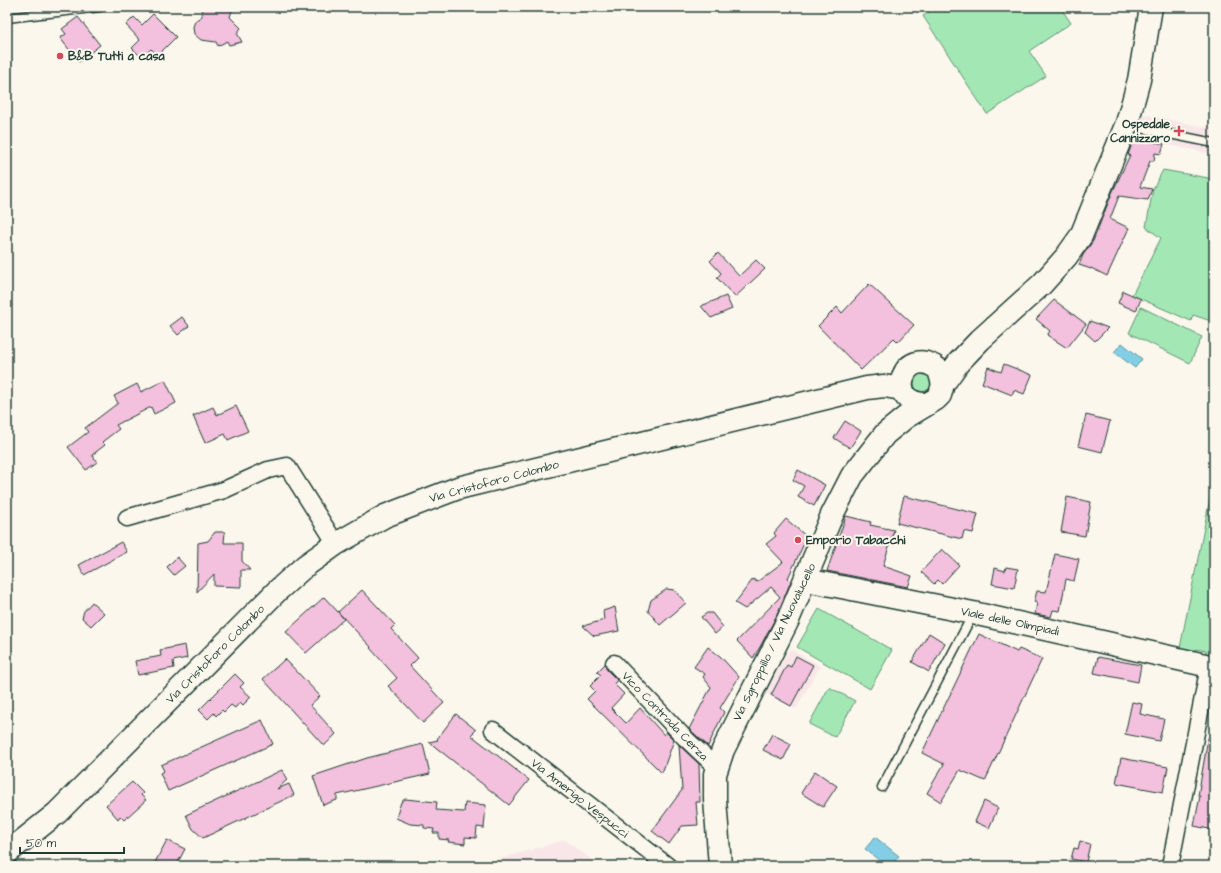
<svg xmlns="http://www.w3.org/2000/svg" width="1221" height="873" font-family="'Architects Daughter',sans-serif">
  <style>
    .built { fill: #f9e6e8 }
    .green { fill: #a3e8b4; stroke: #619274 }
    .water { fill: #83cee4; stroke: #5b949e }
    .building { fill: #f3c0dd; stroke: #1f3d34 }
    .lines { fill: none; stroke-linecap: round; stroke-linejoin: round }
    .lane-casing { stroke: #1f3d34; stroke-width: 11 }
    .street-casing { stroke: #1f3d34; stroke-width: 19 }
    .secondary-casing { stroke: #1f3d34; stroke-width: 25 }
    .lane { stroke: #fbf7ec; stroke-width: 8 }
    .street { stroke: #fbf7ec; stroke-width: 16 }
    .secondary { stroke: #fbf7ec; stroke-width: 22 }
    .poi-dot { fill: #d1495b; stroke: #fbf7ec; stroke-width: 1.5 }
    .labels { text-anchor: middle; stroke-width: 4; stroke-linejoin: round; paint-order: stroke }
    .poi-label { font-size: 12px; font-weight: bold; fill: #1f3d34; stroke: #fbf7ec; text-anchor: start }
    .street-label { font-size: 12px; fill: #1f3d34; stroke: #fbf7ec }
  </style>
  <rect width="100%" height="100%" fill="#fbf7ec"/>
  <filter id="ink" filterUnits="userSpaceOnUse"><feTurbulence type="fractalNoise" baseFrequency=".025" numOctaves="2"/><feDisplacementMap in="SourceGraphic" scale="8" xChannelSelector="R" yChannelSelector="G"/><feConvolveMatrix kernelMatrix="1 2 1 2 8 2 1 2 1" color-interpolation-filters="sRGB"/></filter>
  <g filter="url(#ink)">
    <g class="built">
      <path d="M 1136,113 L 1214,129 L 1214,154 L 1129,137 L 1130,134 L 1144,133 L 1146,123 Z"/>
      <path d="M 790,649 L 820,666 L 796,709 L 765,693 Z"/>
      <path d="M 565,840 L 600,866 L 489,866 L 500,859 Z"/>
    </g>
    <g class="green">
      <path d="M 937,7 L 1060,7 L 1071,23 L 1029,51 L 1046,76 L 987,114 L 923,16 Z"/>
      <path d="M 1163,170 L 1214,179 L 1214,322 L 1193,315 L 1191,321 L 1132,295 L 1161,238 L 1146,227 L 1153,189 Z"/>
      <path d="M 1141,307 L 1202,337 L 1190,363 L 1129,333 Z"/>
      <circle cx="923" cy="383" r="9"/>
      <path d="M 1214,478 L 1214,656 L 1206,654 L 1206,651 L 1196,649 L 1194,651 L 1180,648 Z"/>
      <path d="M 819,609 L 892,650 L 870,689 L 797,647 Z"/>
      <path d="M 829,687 L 855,701 L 835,737 L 809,724 Z"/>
    </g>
    <g class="water">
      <path d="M 1122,343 L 1142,359 L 1135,368 L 1114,352 Z"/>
      <path d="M 875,837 L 899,856 L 891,866 L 886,866 L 865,849 Z"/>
    </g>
    <g class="building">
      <path d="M 202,7 L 233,7 L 230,17 L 241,28 L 237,33 L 242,42 L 229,45 L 227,41 L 218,46 L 216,42 L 201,40 L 194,34 L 193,27 L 195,21 L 202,16 Z"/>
      <path d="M 153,14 L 176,37 L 158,55 L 151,49 L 142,58 L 132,48 L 140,40 L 126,25 L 134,17 L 142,25 Z"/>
      <path d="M 78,17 L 100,45 L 79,62 L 60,38 L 66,34 L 62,29 Z"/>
      <path d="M 1134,138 L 1164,144 L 1161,154 L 1155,153 L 1154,161 L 1150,161 L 1140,187 L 1152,189 L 1148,200 L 1119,196 L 1110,219 L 1129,228 L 1107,276 L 1091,268 L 1091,269 L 1079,265 L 1083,255 L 1093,241 L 1112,193 L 1130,155 L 1128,155 Z"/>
      <path d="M 718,253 L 739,276 L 756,260 L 765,269 L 735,297 L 717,278 L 721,273 L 710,261 Z"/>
      <path d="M 869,284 L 914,325 L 898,342 L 894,338 L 861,370 L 818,326 L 837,307 L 842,313 Z"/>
      <path d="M 1123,291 L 1141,299 L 1136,311 L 1118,303 Z"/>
      <path d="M 726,296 L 732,309 L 711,318 L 701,306 Z"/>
      <path d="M 1054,300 L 1086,324 L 1067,348 L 1047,335 L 1050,331 L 1036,319 Z"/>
      <path d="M 182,317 L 189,326 L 178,335 L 170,326 Z"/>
      <path d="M 1090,321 L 1108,328 L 1095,341 L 1085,332 Z"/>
      <path d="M 1004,364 L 1032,375 L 1024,394 L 1014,390 L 1012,395 L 982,383 L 988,367 L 1001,372 Z"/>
      <path d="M 165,380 L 176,403 L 154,414 L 151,407 L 116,425 L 119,429 L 102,442 L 105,445 L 92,455 L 97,462 L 86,470 L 68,447 L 88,432 L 85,428 L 118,403 L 114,396 L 137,384 L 141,392 Z"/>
      <path d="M 236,406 L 248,431 L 228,440 L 225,434 L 205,443 L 193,416 L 213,407 L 217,415 Z"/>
      <path d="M 1086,415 L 1110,421 L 1102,452 L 1078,446 Z"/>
      <path d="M 845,421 L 861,431 L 850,448 L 834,438 Z"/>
      <path d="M 798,470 L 825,485 L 814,506 L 798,497 L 804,486 L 793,480 Z"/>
      <path d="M 904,496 L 978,514 L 973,533 L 964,531 L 962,539 L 897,523 Z"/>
      <path d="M 1067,497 L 1091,502 L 1085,536 L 1061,532 Z"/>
      <path d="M 846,516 L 871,522 L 870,525 L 894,530 L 883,566 L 912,576 L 908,587 L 827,571 Z"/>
      <path d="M 786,519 L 807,537 L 788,578 L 791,581 L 777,615 L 760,647 L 753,658 L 737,641 L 780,597 L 771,587 L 745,609 L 735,603 L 753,579 L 757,582 L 783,562 L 766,544 L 776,536 L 774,533 Z"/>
      <path d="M 215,532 L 225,532 L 224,543 L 242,543 L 242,561 L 250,570 L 241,570 L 241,587 L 214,586 L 214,574 L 197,592 L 198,543 L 208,541 Z"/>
      <path d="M 121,542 L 127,552 L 84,575 L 79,565 Z"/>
      <path d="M 942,549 L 959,565 L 942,584 L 938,580 L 934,584 L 921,572 Z"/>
      <path d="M 1055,554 L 1079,559 L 1074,581 L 1066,579 L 1060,611 L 1053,610 L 1051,617 L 1035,614 L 1037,603 L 1034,602 L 1037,591 L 1046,592 Z"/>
      <path d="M 177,557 L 185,566 L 174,575 L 167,567 Z"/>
      <path d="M 1006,567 L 1018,569 L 1014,588 L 992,584 L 995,568 L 1005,571 Z"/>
      <path d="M 667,589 L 674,590 L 686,603 L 660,625 L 648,611 L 651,600 Z"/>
      <path d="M 362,590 L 395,625 L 391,629 L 418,658 L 410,666 L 444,703 L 423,723 L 388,686 L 397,678 L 370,648 L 371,647 L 338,612 L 344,619 L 306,653 L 286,632 L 324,597 L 338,612 Z"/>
      <path d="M 92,602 L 104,613 L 91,626 L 82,618 L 84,611 Z"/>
      <path d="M 615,607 L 619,631 L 594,636 L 583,626 L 604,620 L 603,611 Z"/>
      <path d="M 707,613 L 712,613 L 723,627 L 715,634 L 701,617 Z"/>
      <path d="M 929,633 L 945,643 L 929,672 L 912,662 Z"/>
      <path d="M 979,634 L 1017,652 L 1019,649 L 1042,659 L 985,781 L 960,770 L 941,802 L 927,793 L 944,764 L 922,753 Z"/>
      <path d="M 185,645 L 187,658 L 173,661 L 174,668 L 138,675 L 135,661 L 161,656 L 160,650 Z"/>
      <path d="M 708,647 L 721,657 L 739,677 L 720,708 L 724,712 L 708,746 L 689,729 L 711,687 L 703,677 L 705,674 L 694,667 Z"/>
      <path d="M 796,656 L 813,665 L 791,706 L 771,695 L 787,665 L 791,667 Z"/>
      <path d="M 1098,657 L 1141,665 L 1138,682 L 1094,673 Z"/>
      <path d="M 285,659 L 320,696 L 310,705 L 336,734 L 324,746 L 263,679 Z"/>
      <path d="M 605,664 L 607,670 L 617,680 L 614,684 L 624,694 L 611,708 L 626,723 L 640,708 L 664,735 L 666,732 L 674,740 L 662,773 L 587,699 L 595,691 L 590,686 L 601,675 L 597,672 Z"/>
      <path d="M 235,674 L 244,683 L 240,687 L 251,697 L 243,705 L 240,702 L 235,708 L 231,705 L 224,712 L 222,710 L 216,716 L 214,713 L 208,719 L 199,710 Z"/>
      <path d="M 1132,702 L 1142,704 L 1140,714 L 1164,719 L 1159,741 L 1125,734 Z"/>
      <path d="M 456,714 L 476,730 L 471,735 L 529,780 L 509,805 L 429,742 L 438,740 L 437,739 Z"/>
      <path d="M 262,720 L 273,744 L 168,791 L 160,773 L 164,771 L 161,765 Z"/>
      <path d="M 772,734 L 791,744 L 783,760 L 763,750 Z"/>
      <path d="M 1208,738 L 1214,738 L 1214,830 L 1194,826 L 1200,796 L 1198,796 Z"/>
      <path d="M 423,744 L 430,774 L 337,795 L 337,800 L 323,805 L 313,776 L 367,758 Z"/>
      <path d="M 679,745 L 699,764 L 700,802 L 696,802 L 698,825 L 682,826 L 669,844 L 652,831 L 682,790 Z"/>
      <path d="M 1121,758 L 1168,767 L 1163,792 L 1116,783 Z"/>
      <path d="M 282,770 L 287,780 L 277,789 L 289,784 L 294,795 L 203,838 L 193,829 L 186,815 Z"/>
      <path d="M 815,771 L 837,786 L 823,807 L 801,793 Z"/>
      <path d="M 132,782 L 143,793 L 141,795 L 146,800 L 124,820 L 120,816 L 118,819 L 106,805 Z"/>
      <path d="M 405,799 L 437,802 L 436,810 L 464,812 L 465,803 L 486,805 L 484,828 L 477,827 L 476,838 L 465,837 L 465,844 L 448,842 L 449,840 L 439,839 L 439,833 L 433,833 L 434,829 L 424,828 L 424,825 L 410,824 L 396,818 L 401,802 Z"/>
      <path d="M 984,801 L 998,808 L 989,828 L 975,822 Z"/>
      <path d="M 167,840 L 185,849 L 176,866 L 153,866 Z"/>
      <path d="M 1080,841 L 1090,844 L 1086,862 L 1071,859 L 1074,848 L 1078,849 Z"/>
    </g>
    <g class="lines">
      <g class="lane-casing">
        <g id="lane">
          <path d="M 7,18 L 100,7"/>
          <path d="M 1127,123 L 1145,129 L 1214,143"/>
          <path d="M 882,787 L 973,614"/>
        </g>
      </g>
      <g class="street-casing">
        <g id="street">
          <path d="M 127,518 L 224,490 L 268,470 L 287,466 L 336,544"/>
          <path d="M 614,663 L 684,737 L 717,768"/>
          <path d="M 493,730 L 668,866"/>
          <path d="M 1170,866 L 1209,666"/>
        </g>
      </g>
      <g class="secondary-casing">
        <g id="secondary">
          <path d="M 943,384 L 959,362 L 980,340 L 1042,284 L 1066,257 L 1081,236 L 1127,123 L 1139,80 L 1151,7"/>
          <path d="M 806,580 L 973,613 L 1214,667"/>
          <path d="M 7,853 L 57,813 L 277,591 L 305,566 L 336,544 L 385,516 L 458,488 L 867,388 L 884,386 L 902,389"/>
          <path d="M 720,866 L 715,799 L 715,774 L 723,750 L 788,620 L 832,515 L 852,476 L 885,434 L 906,417 L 936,399 L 940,395 L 943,384 L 939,370 C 905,341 882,404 926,404"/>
        </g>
      </g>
      <use href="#lane" class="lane"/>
      <use href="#street" class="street"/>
      <use href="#secondary" class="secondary"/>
    </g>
  </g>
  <g class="poi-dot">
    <circle cx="60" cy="56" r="4"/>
    <path d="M1177 125h4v4h4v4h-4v4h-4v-4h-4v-4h4z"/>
    <circle cx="798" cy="540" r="4"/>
  </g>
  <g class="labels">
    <g class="poi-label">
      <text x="68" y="60">B&amp;B Tutti a casa</text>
      <text x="1170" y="128" text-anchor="end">Ospedale<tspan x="1170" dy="14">Cannizzaro</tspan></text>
      <text x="806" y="544">Emporio Tabacchi</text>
    </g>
    <g class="street-label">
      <text transform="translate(494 481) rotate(-15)" y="4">Via Cristoforo Colombo</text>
      <text transform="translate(1010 621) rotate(12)" y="4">Viale delle Olimpiadi</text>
      <text transform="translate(774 642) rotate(-64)" y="4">Via Sgroppillo / Via Nuovalucello</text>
      <text transform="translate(215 654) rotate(-45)" y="4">Via Cristoforo Colombo</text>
      <text transform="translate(665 716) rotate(46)" y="4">Vico Contrada Cerza</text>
      <text transform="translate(580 798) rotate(38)" y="4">Via Amerigo Vespucci</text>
    </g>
  </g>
  <rect width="1221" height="873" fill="none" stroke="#fbf7ec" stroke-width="24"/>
  <rect x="12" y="12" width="1197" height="849" fill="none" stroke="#1f3d34" stroke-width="1.5" filter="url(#ink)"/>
  <path d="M20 847v6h104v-6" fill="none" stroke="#1f3d34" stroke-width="2"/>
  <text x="26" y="847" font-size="12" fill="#1f3d34" stroke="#fbf7ec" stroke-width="3" paint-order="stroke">50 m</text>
</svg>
